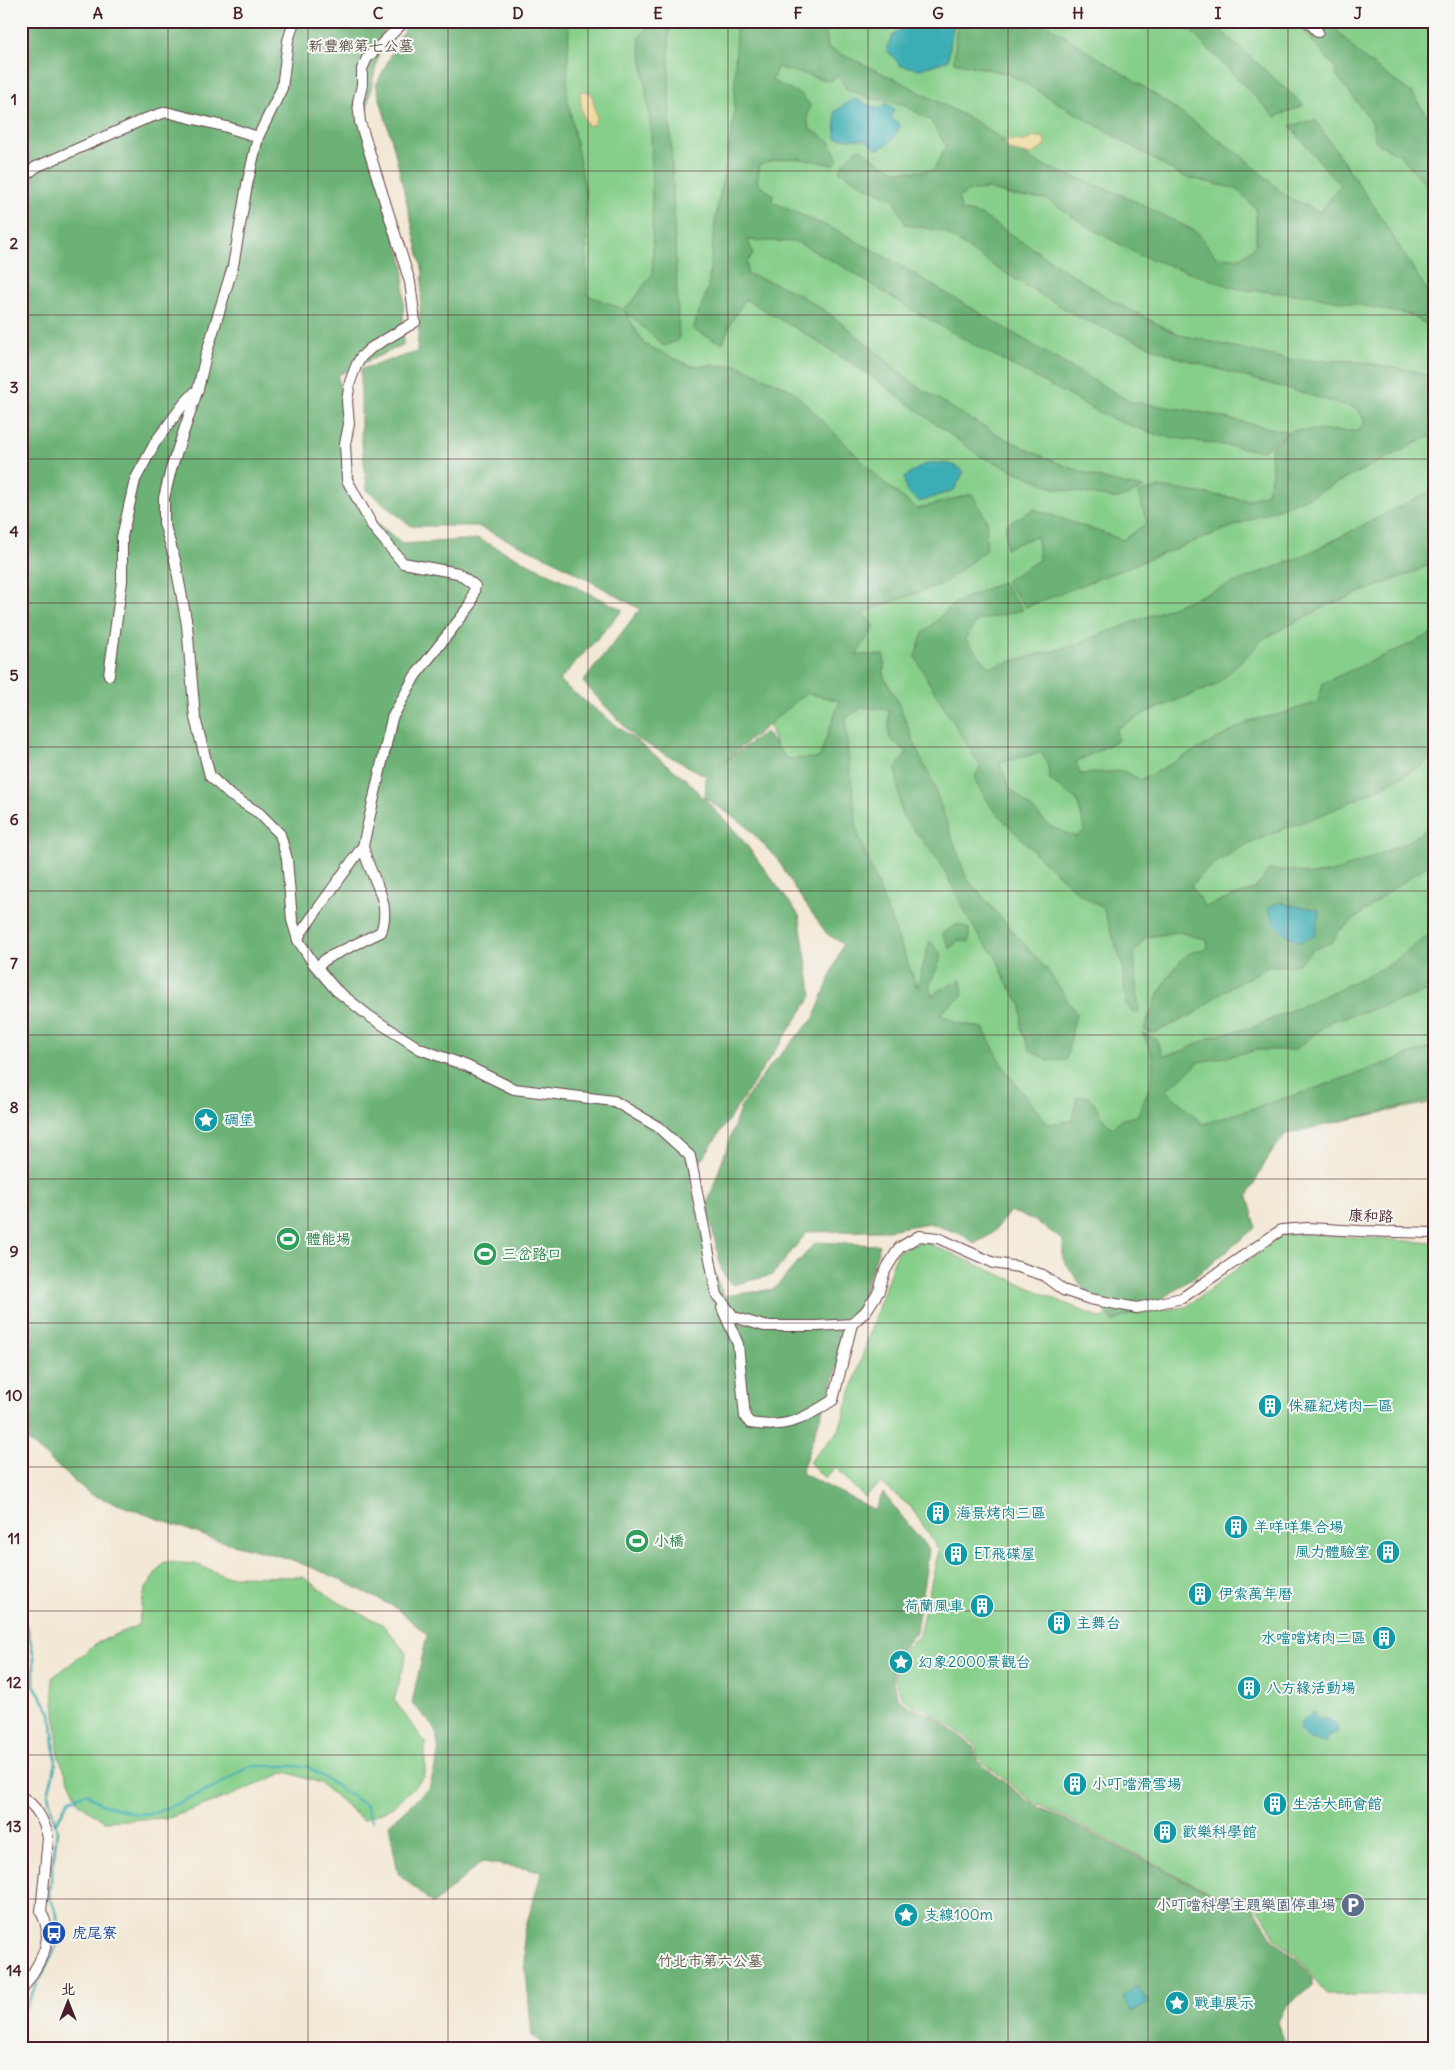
<svg xmlns="http://www.w3.org/2000/svg" width="1455" height="2070" font-family="Delius,'LXGW WenKai TC',sans-serif">
  <style>
    .green { fill: #86cf8a; stroke: #68775a }
    .forest { fill: #6cb276; stroke: #5b6850; fill-rule: evenodd }
    .sand { fill: #eeda9e; stroke: #9c7c64 }
    .water { fill: #3badb4; stroke: #426670 }
    .lines { fill: none; stroke-linecap: round; stroke-linejoin: round }
    .stream { stroke: #3badb4; stroke-width: 2.5 }
    .minor-casing { stroke: #633d44; stroke-width: 12 }
    .minor { stroke: #fff; stroke-width: 10 }
    .grid { fill: none; stroke: #4a1f2b; stroke-width: 1; stroke-opacity: 0.55 }
    .labels { text-anchor: middle; stroke-width: 4; stroke-linejoin: round; paint-order: stroke }
    .park-label { font-size: 15px; fill: #5c5448; stroke: #f6f6f2 }
    .culture-label { font-size: 15px; fill: #0d838f; stroke: #f6f6f2; text-anchor: start }
    .street-label { font-size: 15px; fill: #4a1f2b; stroke: #f6f6f2 }
    .leisure-label { font-size: 15px; fill: #27864d; stroke: #f6f6f2; text-anchor: start }
    .service-label { font-size: 15px; fill: #4e5e75; stroke: #f6f6f2; text-anchor: end }
    .transit-label { font-size: 15px; fill: #164399; stroke: #f6f6f2; text-anchor: start }
    .neatline { fill: none; stroke: #4a1f2b; stroke-width: 2 }
    .grid-label { font-size: 16px; text-anchor: middle; font-weight: bold; fill: #4a1f2b }
  </style>
  <rect width="100%" height="100%" fill="#f6f6f2"/>
  <filter id="ink" filterUnits="userSpaceOnUse"><feTurbulence type="fractalNoise" baseFrequency=".02" numOctaves="2"/><feDisplacementMap in="SourceGraphic" scale="10" xChannelSelector="R" yChannelSelector="G"/><feConvolveMatrix kernelMatrix="1 2 1 2 8 2 1 2 1" color-interpolation-filters="sRGB"/></filter>
  <filter id="wash" filterUnits="userSpaceOnUse"><feTurbulence type="fractalNoise" baseFrequency=".0096" numOctaves="4" result="noise"/><feDisplacementMap in="SourceGraphic" scale="20" xChannelSelector="R" yChannelSelector="G"/><feGaussianBlur stdDeviation="1.12" result="paint"/><feColorMatrix in="noise" values="0 0 0 0 0 0 0 0 0 0 0 0 0 0 0 0 0 1.4 0 .05"/><feComposite in="paint" operator="in"/></filter>
  <g filter="url(#wash)">
    <rect width="100%" height="100%" fill="#f3e8d5"/>
    <g class="green">
      <path d="M 512,21 L 1434,21 L 1434,1102 L 1288,1132 L 1244,1189 L 1033,1127 L 878,986 L 794,801 L 764,710 L 596,367 Z"/>
      <path d="M 1286,1232 L 1434,1243 L 1434,1992 L 1395,1995 L 1327,1995 L 1297,1956 L 1275,1939 L 1266,1920 L 1255,1904 L 1228,1900 L 1213,1894 L 1032,1801 L 978,1759 L 975,1744 L 935,1715 L 912,1705 L 902,1697 L 895,1681 L 895,1666 L 899,1655 L 919,1635 L 939,1550 L 911,1507 L 881,1483 L 864,1497 L 836,1468 L 824,1478 L 809,1462 L 839,1430 L 867,1341 L 897,1252 L 923,1241 L 1099,1318 L 1186,1307 Z"/>
      <path d="M 164,1562 L 195,1564 L 225,1576 L 303,1577 L 338,1602 L 382,1624 L 407,1654 L 394,1700 L 425,1742 L 425,1776 L 393,1807 L 363,1820 L 320,1783 L 286,1772 L 232,1795 L 169,1818 L 104,1821 L 79,1803 L 59,1758 L 52,1678 L 99,1642 L 138,1625 L 145,1589 Z"/>
    </g>
    <g class="forest">
      <path d="M 21,21 L 386,21 L 365,116 L 404,269 L 403,345 L 338,375 L 356,505 L 402,544 L 479,539 L 623,610 L 559,681 L 688,781 L 738,834 L 799,915 L 812,996 L 690,1177 L 706,1255 L 724,1296 L 774,1289 L 816,1242 L 880,1245 L 801,1473 L 875,1510 L 883,1493 L 929,1550 L 916,1632 L 899,1653 L 893,1666 L 893,1683 L 898,1698 L 912,1708 L 935,1717 L 973,1746 L 977,1761 L 1031,1803 L 1227,1902 L 1253,1906 L 1273,1940 L 1297,1959 L 1312,1978 L 1312,1985 L 1285,2007 L 1278,2023 L 1287,2049 L 550,2049 L 532,2036 L 523,1937 L 542,1871 L 482,1862 L 433,1904 L 398,1873 L 389,1824 L 429,1788 L 439,1754 L 436,1730 L 412,1703 L 427,1635 L 398,1609 L 335,1577 L 290,1559 L 210,1538 L 90,1494 L 21,1435 Z"/>
      <path d="M 411,21 L 569,21 L 567,95 L 586,195 L 587,295 L 623,309 L 633,301 L 653,273 L 651,129 L 639,38 C 650,24 651,21 669,21 L 669,90 L 679,340 L 664,346 L 625,311 L 644,344 L 691,366 L 737,365 L 792,390 L 882,481 L 917,509 L 972,494 L 987,521 L 986,550 L 944,583 L 862,613 L 875,626 L 856,655 L 884,655 L 884,677 L 898,702 L 920,757 L 930,776 L 967,879 L 1049,972 L 1076,1013 L 1066,1060 L 1047,1061 L 1030,1050 L 1021,1028 L 1022,1006 L 1006,981 L 995,955 L 983,942 L 970,921 L 940,862 L 901,814 L 896,768 L 907,753 L 889,737 L 889,710 L 863,707 L 846,718 L 848,754 L 858,834 L 917,987 L 930,941 L 942,956 L 930,984 L 932,996 L 941,989 L 961,980 L 963,995 L 940,1013 L 955,1022 L 983,1028 L 1006,1072 L 1048,1124 L 1072,1121 L 1077,1097 L 1090,1097 L 1104,1120 L 1112,1128 L 1123,1119 L 1137,1116 C 1152,1083 1161,1066 1142,1033 L 1156,1039 L 1163,1056 L 1185,1050 L 1211,1037 L 1254,1027 L 1330,993 L 1391,964 L 1434,931 L 1434,989 L 1373,1009 L 1331,1021 L 1295,1050 L 1258,1050 L 1200,1062 L 1166,1090 L 1203,1124 L 1305,1092 L 1434,1046 L 1434,1099 L 1279,1136 L 1248,1196 L 1256,1227 L 1205,1269 L 1157,1303 L 1112,1322 L 1098,1303 L 1083,1288 L 1063,1259 L 1063,1240 L 1034,1220 L 1010,1211 L 992,1234 L 974,1244 L 963,1235 L 929,1223 L 882,1231 L 807,1232 L 773,1275 L 732,1285 L 722,1272 L 707,1205 L 741,1106 L 767,1069 L 814,1018 L 843,944 L 827,934 L 797,892 L 778,860 L 744,824 L 705,798 L 706,776 L 635,738 L 583,682 L 640,609 L 553,560 L 477,526 L 411,526 L 367,490 L 361,434 L 361,369 L 417,352 L 423,272 L 394,148 L 376,85 L 401,35 ZM 806,693 L 840,701 L 819,758 L 787,759 L 765,732 L 718,767 Z"/>
      <path d="M 739,21 L 833,21 L 826,32 L 828,48 L 899,81 L 978,123 L 1037,163 L 1122,195 L 1197,232 L 1216,257 L 1241,258 L 1256,245 L 1256,209 L 1237,189 L 1182,176 L 1009,74 L 954,62 L 957,21 L 1041,21 L 1147,89 L 1243,157 L 1286,196 L 1320,212 L 1341,185 L 1329,173 L 1290,126 L 1315,120 L 1375,208 L 1426,289 L 1434,298 L 1434,329 L 1410,315 L 1314,296 L 1238,289 L 1139,255 L 1087,226 L 1047,199 L 1013,196 L 988,189 L 969,191 L 958,198 L 961,207 L 960,210 L 981,215 L 1113,301 L 1177,334 L 1290,360 L 1353,361 L 1413,371 L 1434,378 L 1434,434 L 1311,496 L 1026,607 L 1005,581 L 1039,560 L 1037,536 L 1006,548 L 1006,525 L 1034,509 L 1123,540 L 1147,523 L 1138,493 L 1159,487 L 1248,500 L 1267,493 L 1272,474 L 1271,447 L 1293,430 L 1358,431 L 1365,422 L 1358,409 L 1176,357 L 1080,318 L 997,268 L 943,231 L 906,225 L 894,199 L 867,187 L 839,171 L 844,162 L 859,148 L 877,161 L 898,171 L 933,171 L 946,146 L 931,121 L 903,104 L 869,98 L 847,89 L 838,76 L 830,81 L 777,67 L 772,81 L 802,95 L 810,105 L 807,117 L 809,128 L 830,142 L 838,160 L 833,165 C 808,159 785,154 760,165 L 757,182 L 773,195 L 772,202 L 838,231 L 889,259 L 1055,358 L 1131,402 L 1194,411 L 1288,432 L 1262,451 L 1157,435 L 1110,418 L 971,343 L 904,305 L 844,267 L 797,242 L 748,240 L 753,254 L 747,262 L 747,274 C 769,281 790,288 810,301 C 849,325 881,358 917,386 C 927,393 939,399 949,406 C 1006,442 1077,477 1144,488 L 1119,499 L 1054,488 L 980,456 L 862,370 L 799,330 L 745,299 L 730,324 L 723,343 L 712,339 L 693,329 L 708,288 L 716,215 L 734,118 L 736,29 Z"/>
      <path d="M 1174,21 L 1210,21 L 1304,105 L 1275,117 L 1191,31 Z"/>
      <path d="M 1296,21 L 1328,21 L 1363,58 L 1413,94 L 1434,127 L 1434,193 L 1399,154 L 1376,143 L 1372,122 L 1336,75 L 1336,69 Z"/>
      <path d="M 1434,489 L 1434,560 L 1419,570 L 1328,605 L 1265,638 L 1216,685 L 1147,712 L 1116,729 L 1118,740 L 1076,762 L 1080,774 L 1123,771 L 1141,780 L 1252,720 L 1277,715 L 1318,702 L 1323,683 L 1434,633 L 1434,756 L 1422,766 C 1392,781 1363,797 1333,810 C 1288,829 1221,847 1191,886 L 1205,907 L 1256,888 L 1269,870 L 1293,870 L 1311,875 L 1338,871 L 1406,843 L 1434,824 L 1434,861 L 1390,891 L 1337,933 L 1334,941 L 1312,950 L 1300,963 L 1288,966 L 1270,966 L 1219,994 L 1194,1014 L 1154,1033 L 1144,1030 C 1150,1009 1169,970 1186,956 C 1191,951 1201,950 1208,948 L 1207,940 L 1179,932 L 1146,937 L 1134,953 L 1139,1013 L 1134,1013 L 1126,1004 L 1122,963 L 1103,908 L 1080,894 L 1039,857 L 992,808 L 976,783 L 975,778 L 980,766 L 927,679 L 915,656 L 923,633 L 955,603 L 1002,582 L 1023,610 L 977,621 L 965,639 L 989,667 L 1072,646 L 1303,556 ZM 1041,753 L 1047,762 L 1050,780 L 1077,800 L 1085,830 L 1077,837 L 1051,827 L 1009,787 L 999,762 Z"/>
      <path d="M 959,924 L 969,929 L 969,942 L 958,940 L 950,949 L 942,933 Z"/>
    </g>
    <g class="sand">
      <path d="M 580,91 L 591,92 L 597,117 L 594,124 L 588,126 C 579,113 582,106 580,91 Z"/>
      <path d="M 1035,137 L 1044,137 L 1046,146 L 1031,155 L 1009,150 L 1005,144 L 1008,140 L 1025,141 Z"/>
    </g>
    <g class="water">
      <path d="M 908,21 L 954,21 L 948,60 L 921,69 L 901,66 L 886,49 L 893,35 L 902,29 Z"/>
      <path d="M 854,99 L 878,109 L 887,103 L 894,109 L 891,118 L 900,124 C 896,137 890,146 876,149 L 866,140 L 836,138 L 835,111 Z"/>
      <path d="M 929,463 C 942,463 955,462 964,472 L 954,490 L 920,502 L 906,491 L 904,478 L 921,466 Z"/>
      <path d="M 1280,902 C 1293,908 1306,906 1319,910 L 1315,936 L 1299,942 C 1284,934 1270,925 1269,907 Z"/>
      <path d="M 1314,1712 L 1315,1718 L 1327,1718 L 1336,1724 L 1338,1732 L 1328,1736 L 1326,1743 L 1310,1740 L 1299,1730 L 1301,1722 Z"/>
      <path d="M 1137,1986 L 1148,2002 L 1132,2012 L 1122,1997 Z"/>
    </g>
    <g class="lines">
      <g class="stream">
        <path d="M 21,1616 L 28,1629 L 34,1657 L 34,1685 L 51,1713 L 56,1763 L 48,1794 L 57,1831 L 49,1896 L 57,1914 L 58,1943 L 21,2016"/>
        <path d="M 55,1824 L 69,1800 L 87,1793 L 101,1804 L 137,1814 L 155,1813 L 213,1788 L 250,1766 L 307,1766 L 365,1805 L 372,1821"/>
      </g>
    </g>
  </g>
  <g filter="url(#ink)">
    <g class="lines">
      <g class="minor-casing">
        <g id="minor">
          <path d="M 294,21 L 288,41 L 282,88 L 258,137 L 247,185 L 233,266 L 206,355 L 198,389 L 171,469 L 164,498 L 164,523 L 175,560 L 187,625 L 195,718 L 210,776 L 230,795 L 259,813 L 280,834 L 287,859 L 292,920 L 298,940 L 313,963 L 336,990 L 369,1016 L 420,1049 L 467,1066 L 514,1089 L 614,1101 L 658,1127 L 690,1156 L 717,1295 L 734,1317 L 764,1326 L 817,1326 L 852,1324 L 866,1311 L 879,1291 L 885,1271 L 899,1248 L 919,1236 L 938,1238 L 994,1263 L 1018,1267 L 1043,1275 L 1063,1290 L 1090,1299 L 1137,1308 L 1182,1298 L 1281,1230 L 1308,1228 L 1360,1231 L 1434,1233"/>
          <path d="M 1308,21 L 1318,32"/>
          <path d="M 21,179 L 36,167 L 145,119 L 166,112 L 227,127 L 258,137"/>
          <path d="M 109,675 L 122,581 L 122,537 L 135,480 L 156,441 L 183,405 L 195,392"/>
          <path d="M 298,940 L 300,934 L 363,846 L 392,718 L 415,676 L 471,605 L 475,586 L 458,573 L 403,563 L 373,527 L 347,480 L 345,444 L 349,424 L 347,401 L 350,382 L 356,366 L 361,357 L 371,348 L 415,322 L 410,282 L 360,122 L 358,102 L 362,85 L 362,69 L 367,58 L 405,21"/>
          <path d="M 317,967 L 327,958 L 381,932 C 393,899 369,878 363,846"/>
          <path d="M 722,1308 L 738,1344 L 745,1417 L 750,1423 C 787,1429 804,1419 833,1400 L 852,1324"/>
          <path d="M 21,1797 C 36,1804 45,1822 48,1838 L 41,1912 C 58,1942 36,1967 21,1992"/>
        </g>
      </g>
      <use href="#minor" class="minor"/>
    </g>
  </g>
  <path class="grid" d="M 168,21 L 168,2049M 308,21 L 308,2049M 448,21 L 448,2049M 588,21 L 588,2049M 728,21 L 728,2049M 868,21 L 868,2049M 1008,21 L 1008,2049M 1148,21 L 1148,2049M 1288,21 L 1288,2049M 21,171 L 1434,171M 21,315 L 1434,315M 21,459 L 1434,459M 21,603 L 1434,603M 21,747 L 1434,747M 21,891 L 1434,891M 21,1035 L 1434,1035M 21,1179 L 1434,1179M 21,1323 L 1434,1323M 21,1467 L 1434,1467M 21,1611 L 1434,1611M 21,1755 L 1434,1755M 21,1899 L 1434,1899"/>
  <defs>
    <g id="sight-disc" transform="scale(1.25)"><circle r="9.5" fill="#0f9aa8" stroke="#f6f6f2"/><path d="M0-6L1.8-2.2L6-1.7L2.9 1.2L3.7 5.4L0 3.3L-3.7 5.4L-2.9 1.2L-6-1.7L-1.8-2.2Z" fill="#fff"/></g>
    <g id="stadium-disc" transform="scale(1.25)"><circle r="9.5" fill="#2e9e5b" stroke="#f6f6f2"/><path d="M0-5a6.5 5 0 1 0 0 10a6.5 5 0 1 0 0-10ZM-3.5-1.8h7v3.6h-7Z" fill="#fff"/></g>
    <g id="building-disc" transform="scale(1.25)"><circle r="9.5" fill="#0f9aa8" stroke="#f6f6f2"/><path d="M-4-6H4V6H1V3H-1V6H-4ZM-2.5-4.3h1.7v1.8h-1.7ZM.8-4.3h1.7v1.8H.8ZM-2.5-1h1.7V.8h-1.7ZM.8-1h1.7V.8H.8Z" fill="#fff"/></g>
    <g id="parking-disc" transform="scale(1.25)"><circle r="9.5" fill="#5c6f8a" stroke="#f6f6f2"/><path d="M-3.5-5.5H1a3.5 3.5 0 0 1 0 7H-1V5.5H-3.5ZM-1-3.4V-.6H.8a1.4 1.4 0 0 0 0-2.8Z" fill="#fff"/></g>
    <g id="bus-disc" transform="scale(1.25)"><circle r="9.5" fill="#1a4fb4" stroke="#f6f6f2"/><path d="M-5-6H5V4H4V6H2V4H-2V6H-4V4H-5ZM-3.5-4V0h7V-4ZM-3.5 1.2v1.5H-2V1.2ZM2 1.2v1.5H3.5V1.2Z" fill="#fff"/></g>
  </defs>
  <g fill-rule="evenodd">
    <use href="#sight-disc" x="206" y="1120"/>
    <use href="#stadium-disc" x="288" y="1239"/>
    <use href="#stadium-disc" x="485" y="1254"/>
    <use href="#building-disc" x="1270" y="1406"/>
    <use href="#building-disc" x="938" y="1513"/>
    <use href="#building-disc" x="1236" y="1527"/>
    <use href="#stadium-disc" x="637" y="1541"/>
    <use href="#building-disc" x="1388" y="1552"/>
    <use href="#building-disc" x="956" y="1554"/>
    <use href="#building-disc" x="1200" y="1594"/>
    <use href="#building-disc" x="982" y="1606"/>
    <use href="#building-disc" x="1059" y="1623"/>
    <use href="#building-disc" x="1384" y="1638"/>
    <use href="#sight-disc" x="901" y="1662"/>
    <use href="#building-disc" x="1249" y="1688"/>
    <use href="#building-disc" x="1075" y="1784"/>
    <use href="#building-disc" x="1275" y="1804"/>
    <use href="#building-disc" x="1165" y="1832"/>
    <use href="#parking-disc" x="1353" y="1905"/>
    <use href="#sight-disc" x="906" y="1915"/>
    <use href="#bus-disc" x="54" y="1933"/>
    <use href="#sight-disc" x="1177" y="2003"/>
  </g>
  <g class="labels">
    <g class="park-label">
      <text x="361" y="51">新豐鄉第七公墓</text>
      <text x="710" y="1966">竹北市第六公墓</text>
    </g>
    <g class="culture-label">
      <text x="224" y="1125">碉堡</text>
      <text x="1288" y="1411">侏羅紀烤肉一區</text>
      <text x="956" y="1518">海景烤肉三區</text>
      <text x="1254" y="1532">羊咩咩集合場</text>
      <text x="1370" y="1557" text-anchor="end">風力體驗室</text>
      <text x="974" y="1559">ET飛碟屋</text>
      <text x="1218" y="1599">伊索萬年曆</text>
      <text x="964" y="1611" text-anchor="end">荷蘭風車</text>
      <text x="1076" y="1628">主舞台</text>
      <text x="1366" y="1643" text-anchor="end">水噹噹烤肉二區</text>
      <text x="918" y="1667">幻象2000景觀台</text>
      <text x="1266" y="1693">八方緣活動場</text>
      <text x="1092" y="1789">小叮噹滑雪場</text>
      <text x="1292" y="1809">生活大師會館</text>
      <text x="1182" y="1837">歡樂科學館</text>
      <text x="924" y="1920">支線100m</text>
      <text x="1194" y="2008">戰車展示</text>
    </g>
    <g class="street-label">
      <text transform="translate(1371 1216) rotate(2)" y="5">康和路</text>
    </g>
    <g class="leisure-label">
      <text x="306" y="1244">體能場</text>
      <text x="502" y="1259">三岔路口</text>
      <text x="654" y="1546">小橋</text>
    </g>
    <g class="service-label">
      <text x="1336" y="1910">小叮噹科學主題樂園停車場</text>
    </g>
    <g class="transit-label">
      <text x="72" y="1938">虎尾寮</text>
    </g>
  </g>
  <rect width="1455" height="2070" fill="none" stroke="#f6f6f2" stroke-width="55"/>
  <g transform="translate(68 2002)" stroke="#f6f6f2" stroke-width="4" paint-order="stroke">
  <path d="M0-4L9 19L0 12L-9 19Z" fill="#4a1f2b"/>
  <text y="-8" font-size="14" font-weight="bold" text-anchor="middle" fill="#4a1f2b">北</text>
  </g>
  <rect x="28" y="28" width="1400" height="2014" class="neatline"/>
  <g class="grid-label">
    <text x="98" y="19">A</text>
    <text x="238" y="19">B</text>
    <text x="378" y="19">C</text>
    <text x="518" y="19">D</text>
    <text x="658" y="19">E</text>
    <text x="798" y="19">F</text>
    <text x="938" y="19">G</text>
    <text x="1078" y="19">H</text>
    <text x="1218" y="19">I</text>
    <text x="1358" y="19">J</text>
    <text x="14" y="105">1</text>
    <text x="14" y="249">2</text>
    <text x="14" y="393">3</text>
    <text x="14" y="537">4</text>
    <text x="14" y="681">5</text>
    <text x="14" y="825">6</text>
    <text x="14" y="969">7</text>
    <text x="14" y="1113">8</text>
    <text x="14" y="1257">9</text>
    <text x="14" y="1401">10</text>
    <text x="14" y="1544">11</text>
    <text x="14" y="1688">12</text>
    <text x="14" y="1832">13</text>
    <text x="14" y="1976">14</text>
  </g>
</svg>
